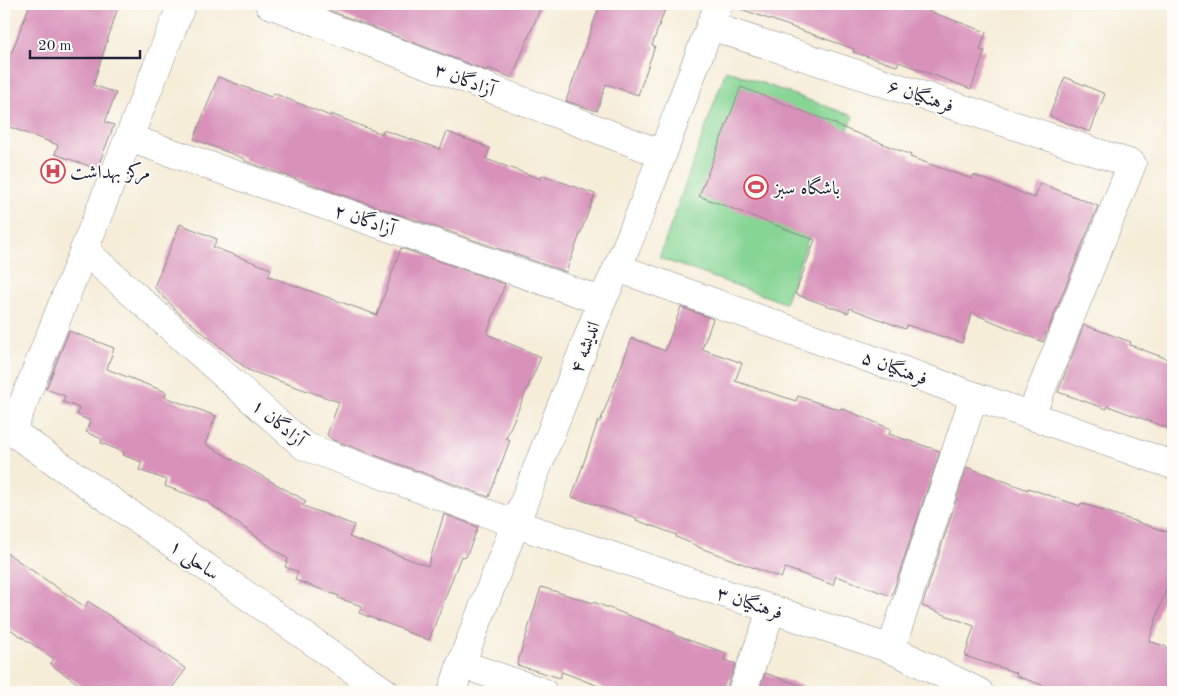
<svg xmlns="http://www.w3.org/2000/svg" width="1177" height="696" font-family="'Old Standard TT',Amiri,serif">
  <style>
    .green { fill: #87d594; stroke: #547c68 }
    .building { fill: #d892ba }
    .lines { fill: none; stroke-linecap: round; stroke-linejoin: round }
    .minor-casing { stroke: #8c888a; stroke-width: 29 }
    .minor { stroke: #fff; stroke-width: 28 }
    .labels { text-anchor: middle; stroke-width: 4; stroke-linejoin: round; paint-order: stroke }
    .street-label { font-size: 19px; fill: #22223b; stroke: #fdfcf7 }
    .poi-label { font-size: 19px; fill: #22223b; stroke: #fdfcf7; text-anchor: start }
  </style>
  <rect width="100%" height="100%" fill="#fdfcf7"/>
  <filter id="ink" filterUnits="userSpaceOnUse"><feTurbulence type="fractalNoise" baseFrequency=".02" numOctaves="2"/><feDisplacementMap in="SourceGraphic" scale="10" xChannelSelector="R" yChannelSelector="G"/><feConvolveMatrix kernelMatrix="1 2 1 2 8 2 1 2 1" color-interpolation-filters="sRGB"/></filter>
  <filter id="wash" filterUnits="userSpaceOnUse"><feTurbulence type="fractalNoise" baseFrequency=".0096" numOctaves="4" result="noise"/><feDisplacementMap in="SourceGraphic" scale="20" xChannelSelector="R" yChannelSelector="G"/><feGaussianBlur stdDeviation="1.12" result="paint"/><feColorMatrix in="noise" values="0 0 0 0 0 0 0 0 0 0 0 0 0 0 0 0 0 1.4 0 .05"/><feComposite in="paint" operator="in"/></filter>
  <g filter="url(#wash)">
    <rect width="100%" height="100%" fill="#f6edd9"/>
    <path class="green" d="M 726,70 L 853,116 L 785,303 L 659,258 Z"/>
    <g id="blocks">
      <g class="building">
        <path d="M 30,4 L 119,4 L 93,85 L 116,93 L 105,122 L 114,125 L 97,169 L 55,154 L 58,145 L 4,125 L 4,51 L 11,54 Z"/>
        <path d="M 318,4 L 542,4 L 512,78 L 488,68 L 487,71 L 318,6 Z"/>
        <path d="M 600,4 L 667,4 L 652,45 L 655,46 L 638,95 L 606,84 L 597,111 L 566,101 Z"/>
        <path d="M 739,4 L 909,4 L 986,32 L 980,50 L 985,51 L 971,89 L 899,62 L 897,66 L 853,52 L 854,49 L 738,8 Z"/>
        <path d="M 218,77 L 271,97 L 273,93 L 330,116 L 331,114 L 382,134 L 383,130 L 440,149 L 447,132 L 490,148 L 486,159 L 541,179 L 542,175 L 595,194 L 566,272 L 253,164 L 245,161 L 245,159 L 194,139 Z"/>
        <path d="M 1065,77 L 1105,94 L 1090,132 L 1049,116 Z"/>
        <path d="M 741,87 L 836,124 L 836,125 L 911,155 L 910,157 L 972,179 L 973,175 L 1035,198 L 1040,183 L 1098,206 L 1043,342 L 972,313 L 962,343 L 907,325 L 905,329 L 850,308 L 848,313 L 795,294 L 815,240 L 699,196 Z"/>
        <path d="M 180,224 L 217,239 L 213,247 L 271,269 L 268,276 L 377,315 L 401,248 L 505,284 L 487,334 L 541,357 L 506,438 L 510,440 L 489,497 L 333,440 L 327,435 L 339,402 L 248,370 L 179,313 L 154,287 Z"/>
        <path d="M 681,307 L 713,319 L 702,349 L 742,363 L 735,381 L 796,401 L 798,396 L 840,410 L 841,408 L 891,429 L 889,434 L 940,451 L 892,595 L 891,596 L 836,576 L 833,585 L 785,568 L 781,578 L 698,547 L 698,546 L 676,537 L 677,535 L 636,520 L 637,518 L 572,497 L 598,421 L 600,422 L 632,338 L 665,351 Z"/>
        <path d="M 1084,325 L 1131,342 L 1130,345 L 1173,361 L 1173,430 L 1108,406 L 1107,409 L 1058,392 Z"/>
        <path d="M 69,331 L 114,348 L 107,369 L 166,392 L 165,397 L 216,416 L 205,444 L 306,501 L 303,506 L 354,525 L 349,537 L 428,566 L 444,514 L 478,527 L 466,557 L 461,556 L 429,640 L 407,632 L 407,631 L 359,613 L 362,606 L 338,598 L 339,596 L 295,580 L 298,572 L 285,567 L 288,559 L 206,501 L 165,486 L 167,480 L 139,470 L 142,462 L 123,455 L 124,452 L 101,443 L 102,439 L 86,432 L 90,421 L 77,415 L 79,408 L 63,402 L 65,396 L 46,389 Z"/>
        <path d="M 967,467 L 1028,490 L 1028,488 L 1080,506 L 1081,503 L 1173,534 L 1173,568 L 1149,641 L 1173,649 L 1173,692 L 1063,692 L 1016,676 L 1017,673 L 965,656 L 974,626 L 922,606 Z"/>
        <path d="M 4,551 L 85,607 L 88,601 L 186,669 L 169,692 L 90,692 L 50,664 L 54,659 L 4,625 Z"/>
        <path d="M 541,587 L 593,603 L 593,602 L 675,633 L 674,635 L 726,653 L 724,660 L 736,664 L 727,687 L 727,692 L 614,692 L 562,672 L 560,678 L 517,665 Z"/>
        <path d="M 765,673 L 805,687 L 804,692 L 759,692 Z"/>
      </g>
    </g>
  </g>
  <g filter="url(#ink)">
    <use href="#blocks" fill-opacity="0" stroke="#8c888a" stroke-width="1"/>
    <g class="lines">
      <g class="minor-casing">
        <g id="minor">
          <path d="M 269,4 L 662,154"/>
          <path d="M 710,26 L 1132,164 L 1031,415"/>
          <path d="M 129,138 L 602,301"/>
          <path d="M 84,250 L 304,446 L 516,524 L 891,649 L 979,692"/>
          <path d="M 618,268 L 974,396 L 1173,465"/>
          <path d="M 4,426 L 385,692"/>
          <path d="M 12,431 L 182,4"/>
          <path d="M 891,649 L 974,396"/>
          <path d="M 461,664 L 543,692"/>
          <path d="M 452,692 L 461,664 L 602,301 C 648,205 679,102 719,4"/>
          <path d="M 742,692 L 772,609"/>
        </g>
      </g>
      <use href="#minor" class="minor"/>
    </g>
  </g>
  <defs>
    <g id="hospital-ring" transform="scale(1.25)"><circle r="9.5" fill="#fdfcf7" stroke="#d1495b" stroke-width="1.5"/><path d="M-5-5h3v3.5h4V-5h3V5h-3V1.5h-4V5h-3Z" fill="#d1495b"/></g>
    <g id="stadium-ring" transform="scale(1.25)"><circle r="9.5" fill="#fdfcf7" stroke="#d1495b" stroke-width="1.5"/><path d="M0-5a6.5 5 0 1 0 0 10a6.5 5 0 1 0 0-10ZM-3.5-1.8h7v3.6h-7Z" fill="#d1495b"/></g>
  </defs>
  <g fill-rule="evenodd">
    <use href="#hospital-ring" x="53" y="171"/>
    <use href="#stadium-ring" x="756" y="187"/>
  </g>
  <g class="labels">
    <g class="street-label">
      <text transform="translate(465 79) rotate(21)" y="7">آزادگان ۳</text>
      <text transform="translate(921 95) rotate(18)" y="7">فرهنگیان ۶</text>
      <text transform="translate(365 219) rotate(19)" y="7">آزادگان ۲</text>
      <text transform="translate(584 347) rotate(-69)" y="7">اندیشه ۴</text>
      <text transform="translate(895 367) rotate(20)" y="7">فرهنگیان ۵</text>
      <text transform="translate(279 422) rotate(40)" y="7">آزادگان ۱</text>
      <text transform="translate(195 559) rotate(35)" y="7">ساحلی ۱</text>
      <text transform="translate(750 602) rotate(18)" y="7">فرهنگیان ۳</text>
    </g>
    <g class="poi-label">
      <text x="70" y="178">مرکز بهداشت</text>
      <text x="774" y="194">باشگاه سبز</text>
    </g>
  </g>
  <rect width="1177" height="696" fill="none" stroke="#fdfcf7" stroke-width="20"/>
  <path d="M30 50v8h110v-8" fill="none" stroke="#22223b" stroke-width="2.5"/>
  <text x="38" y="50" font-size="15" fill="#22223b" stroke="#fdfcf7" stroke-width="4" paint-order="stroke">20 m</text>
</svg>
